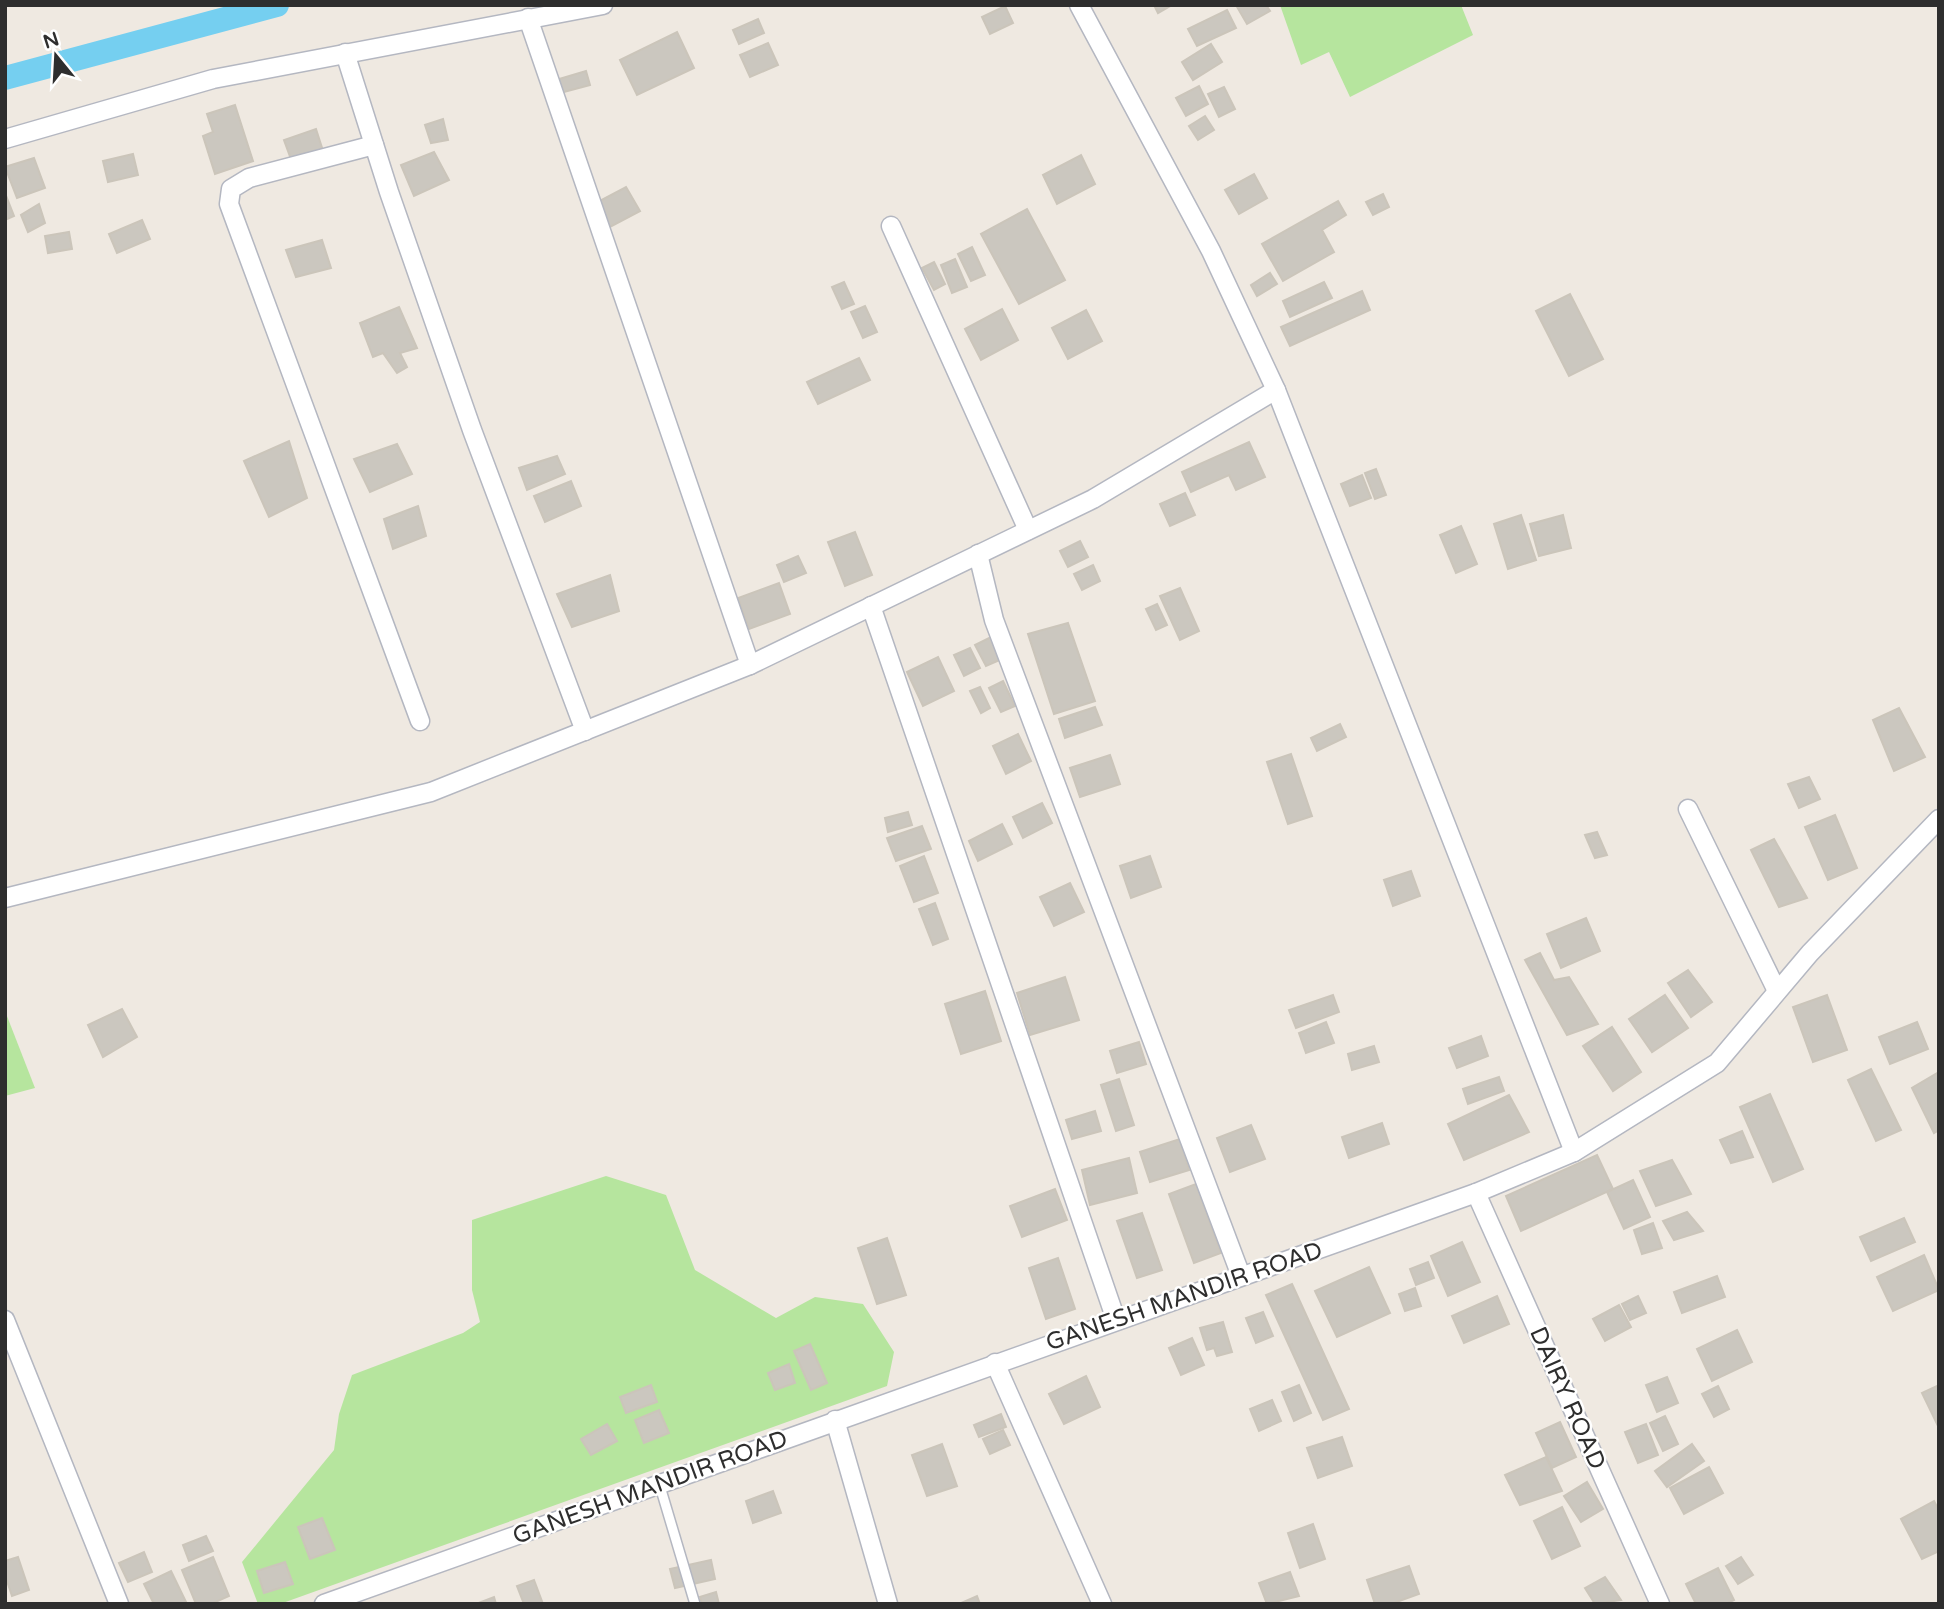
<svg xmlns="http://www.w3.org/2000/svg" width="1944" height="1609" font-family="'Varela Round',sans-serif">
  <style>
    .green { fill: #b6e59e }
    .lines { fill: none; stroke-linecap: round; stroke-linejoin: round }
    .canal { stroke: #75cff0; stroke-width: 24 }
    .building { fill: #cbc7bf; stroke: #cbc5ba; stroke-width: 2 }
    .service-casing { stroke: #b4b7c1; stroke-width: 12 }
    .minor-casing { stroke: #b4b7c1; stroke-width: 21 }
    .service { stroke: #fff; stroke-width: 9 }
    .minor { stroke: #fff; stroke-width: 18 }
    .labels { text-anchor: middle; stroke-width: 5; stroke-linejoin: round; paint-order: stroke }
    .street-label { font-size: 24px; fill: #2e2e2e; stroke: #fff }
  </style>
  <rect width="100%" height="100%" fill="#efe9e1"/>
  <g class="green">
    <path d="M 1280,5 L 1461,5 L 1473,35 L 1350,97 L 1329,52 L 1301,65 Z"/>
    <path d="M 5,1011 L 35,1088 L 5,1096 Z"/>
    <path d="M 606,1176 L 666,1195 L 695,1270 L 776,1318 L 815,1297 L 863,1304 L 894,1352 L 887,1386 L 280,1604 L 258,1604 L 242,1562 L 334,1450 L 339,1414 L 352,1375 L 463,1333 L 480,1322 L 472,1290 L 472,1220 Z"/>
  </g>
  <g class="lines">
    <path class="canal" d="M 5,78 L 277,5"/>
  </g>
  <g class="building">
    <path d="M 1154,5 L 1172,5 L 1158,13 Z"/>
    <path d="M 1236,5 L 1266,5 L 1270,11 L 1247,24 Z"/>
    <path d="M 1005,6 L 1013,23 L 990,34 L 982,17 Z"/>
    <path d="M 1227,10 L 1236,28 L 1197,46 L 1188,29 Z"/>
    <path d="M 758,19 L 764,33 L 739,44 L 733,30 Z"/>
    <path d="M 677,32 L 694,68 L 637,95 L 620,60 Z"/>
    <path d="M 768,43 L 778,65 L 750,77 L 740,55 Z"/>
    <path d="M 1211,44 L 1222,62 L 1193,80 L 1182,62 Z"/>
    <path d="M 586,71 L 590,85 L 560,93 L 556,80 Z"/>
    <path d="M 1199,86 L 1208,104 L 1186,116 L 1176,98 Z"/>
    <path d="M 1224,87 L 1235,109 L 1219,117 L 1208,94 Z"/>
    <path d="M 235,105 L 253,161 L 215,174 L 203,136 L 213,132 L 207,114 Z"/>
    <path d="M 1205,116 L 1214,130 L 1198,140 L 1189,126 Z"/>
    <path d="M 443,119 L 448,140 L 431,143 L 425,125 Z"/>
    <path d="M 316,129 L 323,151 L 292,162 L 284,140 Z"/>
    <path d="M 434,152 L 449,180 L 414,196 L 401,165 Z"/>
    <path d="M 133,154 L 138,175 L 108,182 L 103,161 Z"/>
    <path d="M 1081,155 L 1095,184 L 1057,204 L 1043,175 Z"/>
    <path d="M 34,158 L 45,188 L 17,198 L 5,167 Z"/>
    <path d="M 1254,174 L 1267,198 L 1239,214 L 1225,190 Z"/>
    <path d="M 626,187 L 640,211 L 610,227 L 596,203 Z"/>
    <path d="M 5,193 L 14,216 L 5,220 Z"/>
    <path d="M 1383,194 L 1389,207 L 1373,215 L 1366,202 Z"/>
    <path d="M 1338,201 L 1346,215 L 1322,230 L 1334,252 L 1283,281 L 1262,244 Z"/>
    <path d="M 39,204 L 45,223 L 28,232 L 21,215 Z"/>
    <path d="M 1027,209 L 1065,280 L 1019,304 L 981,234 Z"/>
    <path d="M 142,220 L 150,239 L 117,253 L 109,234 Z"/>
    <path d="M 69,232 L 72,249 L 48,253 L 45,236 Z"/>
    <path d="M 322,240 L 331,268 L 296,277 L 286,250 Z"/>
    <path d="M 972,247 L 985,275 L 971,281 L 958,254 Z"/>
    <path d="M 955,259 L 967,287 L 952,293 L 941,265 Z"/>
    <path d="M 934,262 L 945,284 L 934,290 L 922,268 Z"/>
    <path d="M 1270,273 L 1277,284 L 1257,296 L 1251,285 Z"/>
    <path d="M 844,282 L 854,304 L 842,309 L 832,287 Z"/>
    <path d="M 1324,282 L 1332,298 L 1290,317 L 1283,301 Z"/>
    <path d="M 1362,291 L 1370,310 L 1290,346 L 1281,327 Z"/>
    <path d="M 1570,294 L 1603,359 L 1569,376 L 1536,311 Z"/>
    <path d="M 865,306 L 877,332 L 863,338 L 851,312 Z"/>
    <path d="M 399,307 L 417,348 L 400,353 L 407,367 L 397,373 L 383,353 L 373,357 L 360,323 Z"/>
    <path d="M 1002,309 L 1018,340 L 981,360 L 965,329 Z"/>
    <path d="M 1086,310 L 1102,341 L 1068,359 L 1052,328 Z"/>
    <path d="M 859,358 L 870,380 L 818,404 L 807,382 Z"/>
    <path d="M 289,441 L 307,498 L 269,517 L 244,461 Z"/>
    <path d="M 1249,442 L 1265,477 L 1236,490 L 1229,475 L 1191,492 L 1182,472 Z"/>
    <path d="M 397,444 L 412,474 L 370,492 L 354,459 Z"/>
    <path d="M 557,456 L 565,474 L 527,490 L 519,468 Z"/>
    <path d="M 1376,469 L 1386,495 L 1375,499 L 1365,473 Z"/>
    <path d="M 1362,475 L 1371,498 L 1350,506 L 1341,484 Z"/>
    <path d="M 571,481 L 581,506 L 545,522 L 534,496 Z"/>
    <path d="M 1185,493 L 1195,515 L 1170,526 L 1160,504 Z"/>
    <path d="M 418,506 L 426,536 L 393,549 L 384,519 Z"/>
    <path d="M 1521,515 L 1536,560 L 1508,569 L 1494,524 Z"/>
    <path d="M 1563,515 L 1571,548 L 1539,556 L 1530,524 Z"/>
    <path d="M 1461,526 L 1477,564 L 1456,573 L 1440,535 Z"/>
    <path d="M 855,532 L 872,575 L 845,586 L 828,542 Z"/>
    <path d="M 1080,541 L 1088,557 L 1068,567 L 1060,551 Z"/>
    <path d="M 798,556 L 806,573 L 784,582 L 777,565 Z"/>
    <path d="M 1093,565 L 1100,581 L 1082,590 L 1074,574 Z"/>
    <path d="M 610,575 L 619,611 L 572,627 L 557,594 Z"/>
    <path d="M 779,583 L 790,614 L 749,629 L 738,598 Z"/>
    <path d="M 1180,588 L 1199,631 L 1180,640 L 1160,596 Z"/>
    <path d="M 1157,604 L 1167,625 L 1156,630 L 1146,609 Z"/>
    <path d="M 1068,623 L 1095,701 L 1054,714 L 1028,634 Z"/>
    <path d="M 991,637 L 1002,659 L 986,666 L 975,645 Z"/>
    <path d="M 970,648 L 980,668 L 964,676 L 954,655 Z"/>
    <path d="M 938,657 L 954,691 L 923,706 L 907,672 Z"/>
    <path d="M 1003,681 L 1015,706 L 1001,712 L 989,688 Z"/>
    <path d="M 980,687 L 990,708 L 981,713 L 970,691 Z"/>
    <path d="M 1095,707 L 1102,725 L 1065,738 L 1059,719 Z"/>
    <path d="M 1899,708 L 1925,757 L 1894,771 L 1873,720 Z"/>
    <path d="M 1340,724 L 1346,737 L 1317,751 L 1311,738 Z"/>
    <path d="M 1018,734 L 1031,761 L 1006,774 L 993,746 Z"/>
    <path d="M 1291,754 L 1312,816 L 1288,824 L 1267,762 Z"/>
    <path d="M 1110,755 L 1120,784 L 1080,797 L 1070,768 Z"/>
    <path d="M 1809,777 L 1820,799 L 1799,808 L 1788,784 Z"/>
    <path d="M 1042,803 L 1052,823 L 1023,838 L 1013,817 Z"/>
    <path d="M 908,812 L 912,825 L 888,832 L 885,818 Z"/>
    <path d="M 1835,815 L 1857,868 L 1828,880 L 1805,827 Z"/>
    <path d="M 1002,824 L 1012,844 L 978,861 L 969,841 Z"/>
    <path d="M 922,826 L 931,849 L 896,861 L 887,838 Z"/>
    <path d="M 1597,832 L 1607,855 L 1595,858 L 1585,835 Z"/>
    <path d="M 1774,839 L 1807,898 L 1779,907 L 1751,850 Z"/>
    <path d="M 924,856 L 938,893 L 914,902 L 900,866 Z"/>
    <path d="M 1150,856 L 1161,887 L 1131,898 L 1120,866 Z"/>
    <path d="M 1411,871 L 1420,896 L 1393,906 L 1384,880 Z"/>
    <path d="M 1070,883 L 1084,912 L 1054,926 L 1040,897 Z"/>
    <path d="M 935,903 L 948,939 L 933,945 L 919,909 Z"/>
    <path d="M 1586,918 L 1600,951 L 1561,968 L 1547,934 Z"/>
    <path d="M 1540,953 L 1554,980 L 1569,977 L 1598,1024 L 1567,1035 L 1525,960 Z"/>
    <path d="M 1688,970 L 1712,1002 L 1691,1017 L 1668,983 Z"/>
    <path d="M 1065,977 L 1079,1020 L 1030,1035 L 1017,993 Z"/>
    <path d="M 985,991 L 1001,1041 L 961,1054 L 945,1004 Z"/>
    <path d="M 1333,995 L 1339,1012 L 1296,1028 L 1289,1010 Z"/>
    <path d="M 1665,995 L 1688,1028 L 1652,1052 L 1629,1019 Z"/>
    <path d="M 1827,995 L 1847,1050 L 1813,1062 L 1793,1007 Z"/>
    <path d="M 122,1009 L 137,1037 L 103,1057 L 88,1025 Z"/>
    <path d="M 1326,1022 L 1334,1043 L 1306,1053 L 1299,1033 Z"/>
    <path d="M 1917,1022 L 1928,1049 L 1890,1064 L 1879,1037 Z"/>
    <path d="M 1612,1027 L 1641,1072 L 1613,1091 L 1583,1046 Z"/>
    <path d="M 1481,1036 L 1488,1056 L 1457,1068 L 1449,1048 Z"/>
    <path d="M 1139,1042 L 1146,1064 L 1117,1073 L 1110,1051 Z"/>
    <path d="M 1374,1046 L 1379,1062 L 1352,1070 L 1348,1054 Z"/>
    <path d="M 1871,1069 L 1901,1130 L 1876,1141 L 1848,1080 Z"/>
    <path d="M 1939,1072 L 1939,1130 L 1934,1133 L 1912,1088 Z"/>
    <path d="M 1499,1077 L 1504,1091 L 1468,1104 L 1463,1089 Z"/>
    <path d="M 1119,1079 L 1134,1125 L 1116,1131 L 1101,1085 Z"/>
    <path d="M 1770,1094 L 1803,1169 L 1773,1182 L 1740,1107 Z"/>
    <path d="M 1509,1095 L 1529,1132 L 1464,1160 L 1448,1124 Z"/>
    <path d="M 1095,1111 L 1101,1131 L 1072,1139 L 1066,1120 Z"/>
    <path d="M 1382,1123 L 1389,1144 L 1349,1158 L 1342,1137 Z"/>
    <path d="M 1251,1125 L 1265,1159 L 1230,1172 L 1217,1138 Z"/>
    <path d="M 1742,1131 L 1753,1157 L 1731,1163 L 1720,1140 Z"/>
    <path d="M 1180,1139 L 1189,1170 L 1150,1182 L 1140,1152 Z"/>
    <path d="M 1597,1155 L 1613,1189 L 1521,1231 L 1506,1196 Z"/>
    <path d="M 1129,1158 L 1137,1193 L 1090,1205 L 1082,1170 Z"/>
    <path d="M 1672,1160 L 1691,1194 L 1656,1206 L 1640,1171 Z"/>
    <path d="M 1633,1180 L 1650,1217 L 1624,1229 L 1607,1192 Z"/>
    <path d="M 1196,1184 L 1221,1253 L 1194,1263 L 1169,1194 Z"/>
    <path d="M 1055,1189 L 1067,1220 L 1022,1237 L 1010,1206 Z"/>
    <path d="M 1687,1212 L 1703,1231 L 1674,1240 L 1663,1221 Z"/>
    <path d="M 1142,1213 L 1162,1270 L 1137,1278 L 1117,1221 Z"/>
    <path d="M 1904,1218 L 1915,1242 L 1871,1261 L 1860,1237 Z"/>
    <path d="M 1653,1223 L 1662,1248 L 1642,1254 L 1634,1230 Z"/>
    <path d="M 887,1238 L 906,1295 L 877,1304 L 858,1248 Z"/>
    <path d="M 1462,1242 L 1480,1282 L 1448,1296 L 1431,1256 Z"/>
    <path d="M 1924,1255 L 1939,1290 L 1893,1311 L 1877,1277 Z"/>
    <path d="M 1058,1258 L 1075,1309 L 1046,1319 L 1029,1268 Z"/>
    <path d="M 1428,1262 L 1434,1278 L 1416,1285 L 1410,1269 Z"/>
    <path d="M 1369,1267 L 1390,1313 L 1337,1337 L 1315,1291 Z"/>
    <path d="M 1717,1276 L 1725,1297 L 1682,1313 L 1674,1292 Z"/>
    <path d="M 1292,1284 L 1349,1409 L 1323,1420 L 1266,1295 Z"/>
    <path d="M 1415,1288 L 1421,1306 L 1405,1311 L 1399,1294 Z"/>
    <path d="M 1497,1296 L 1509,1324 L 1464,1343 L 1452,1316 Z"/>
    <path d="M 1638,1296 L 1646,1313 L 1630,1320 L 1622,1304 Z"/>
    <path d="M 1619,1305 L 1631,1327 L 1605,1341 L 1593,1319 Z"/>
    <path d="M 1263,1312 L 1273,1336 L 1256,1343 L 1246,1318 Z"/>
    <path d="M 1223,1322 L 1232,1352 L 1217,1356 L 1214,1348 L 1207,1350 L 1200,1328 Z"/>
    <path d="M 1737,1330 L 1752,1362 L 1712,1381 L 1697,1349 Z"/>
    <path d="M 1192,1338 L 1204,1365 L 1181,1375 L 1169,1348 Z"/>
    <path d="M 810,1344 L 827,1383 L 811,1390 L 794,1351 Z"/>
    <path d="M 789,1364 L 795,1383 L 775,1390 L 768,1373 Z"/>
    <path d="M 1086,1376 L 1100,1407 L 1064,1424 L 1049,1394 Z"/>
    <path d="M 1667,1377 L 1678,1403 L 1657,1412 L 1646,1385 Z"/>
    <path d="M 651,1385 L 657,1402 L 626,1413 L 620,1397 Z"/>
    <path d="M 1299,1385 L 1311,1413 L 1294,1421 L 1282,1392 Z"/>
    <path d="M 1939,1385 L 1939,1428 L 1922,1393 Z"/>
    <path d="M 1718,1386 L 1729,1409 L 1714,1417 L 1702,1394 Z"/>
    <path d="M 1272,1400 L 1281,1421 L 1259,1431 L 1250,1409 Z"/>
    <path d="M 659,1410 L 669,1433 L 644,1443 L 635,1420 Z"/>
    <path d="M 1001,1414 L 1006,1427 L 979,1437 L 974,1425 Z"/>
    <path d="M 1665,1416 L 1678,1444 L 1663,1451 L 1650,1423 Z"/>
    <path d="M 1560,1422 L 1576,1457 L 1552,1468 L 1536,1433 Z"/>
    <path d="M 607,1424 L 617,1441 L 591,1455 L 581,1439 Z"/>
    <path d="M 1646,1424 L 1658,1455 L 1638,1463 L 1625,1432 Z"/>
    <path d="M 1003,1430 L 1010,1445 L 990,1454 L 983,1439 Z"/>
    <path d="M 1342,1437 L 1352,1466 L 1318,1478 L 1307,1448 Z"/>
    <path d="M 942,1444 L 957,1486 L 927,1496 L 912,1455 Z"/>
    <path d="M 1692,1444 L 1704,1461 L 1667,1487 L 1655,1471 Z"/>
    <path d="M 1546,1457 L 1562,1491 L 1520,1505 L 1505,1475 Z"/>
    <path d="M 1709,1467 L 1723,1493 L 1684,1514 L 1670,1488 Z"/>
    <path d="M 1587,1482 L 1603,1509 L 1581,1522 L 1564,1496 Z"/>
    <path d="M 773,1491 L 781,1513 L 753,1523 L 746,1501 Z"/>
    <path d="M 1934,1501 L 1939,1511 L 1939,1551 L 1922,1559 L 1901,1519 Z"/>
    <path d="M 1562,1507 L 1580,1546 L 1552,1559 L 1534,1521 Z"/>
    <path d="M 322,1518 L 335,1550 L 310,1559 L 298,1527 Z"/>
    <path d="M 1313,1524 L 1325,1559 L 1300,1568 L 1288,1533 Z"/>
    <path d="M 206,1536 L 213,1551 L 189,1561 L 183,1545 Z"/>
    <path d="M 144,1552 L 152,1572 L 128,1582 L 119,1563 Z"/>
    <path d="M 18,1557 L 29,1590 L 12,1596 L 5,1575 L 5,1561 Z"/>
    <path d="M 213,1557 L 229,1596 L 211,1604 L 196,1604 L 182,1570 Z"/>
    <path d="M 1741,1557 L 1753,1575 L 1738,1584 L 1726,1566 Z"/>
    <path d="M 711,1560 L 715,1579 L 675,1588 L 670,1569 Z"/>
    <path d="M 285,1562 L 293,1584 L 264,1593 L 257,1571 Z"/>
    <path d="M 1409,1566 L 1419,1594 L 1391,1604 L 1375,1604 L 1367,1580 Z"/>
    <path d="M 1718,1568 L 1734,1600 L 1726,1604 L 1696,1604 L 1686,1584 Z"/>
    <path d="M 171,1571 L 187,1604 L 154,1604 L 144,1584 Z"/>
    <path d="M 1290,1572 L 1299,1596 L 1267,1604 L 1259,1583 Z"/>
    <path d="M 1605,1577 L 1621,1600 L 1595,1604 L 1585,1588 Z"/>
    <path d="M 534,1580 L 543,1604 L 524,1604 L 517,1586 Z"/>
    <path d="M 716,1592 L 719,1604 L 702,1604 L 700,1597 Z"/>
    <path d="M 977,1596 L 980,1604 L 959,1604 Z"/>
    <path d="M 494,1597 L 496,1604 L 476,1604 Z"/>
  </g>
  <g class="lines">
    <g class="service-casing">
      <path id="service" d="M 659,1483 L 695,1604"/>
    </g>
    <g class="minor-casing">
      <g id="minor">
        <path d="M 1079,5 L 1211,251 L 1276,390 L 1574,1152"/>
        <path d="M 528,18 L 750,665"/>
        <path d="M 345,53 L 389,192 L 472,430 L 585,731"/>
        <path d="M 5,139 L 213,79 L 603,5"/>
        <path d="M 374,145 L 249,178 L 231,189 L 229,204 L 420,721"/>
        <path d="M 891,226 L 1028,530"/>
        <path d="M 978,554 L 994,620 L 1241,1276"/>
        <path d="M 871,606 L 1116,1320"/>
        <path d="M 1688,809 L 1777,991"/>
        <path d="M 5,898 L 431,792 L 750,665 L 1093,499 L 1276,390"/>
        <path d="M 1476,1193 L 1660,1604"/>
        <path d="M 5,1320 L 119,1604"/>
        <path d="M 995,1363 L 1102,1604"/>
        <path d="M 835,1420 L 888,1604"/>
        <path d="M 324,1604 L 1476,1193 L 1574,1152 L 1717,1063 L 1810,953 L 1939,819"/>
      </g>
    </g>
    <use href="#service" class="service"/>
    <use href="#minor" class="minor"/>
  </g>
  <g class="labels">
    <g class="street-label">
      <text transform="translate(1184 1296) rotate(-19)" y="8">GANESH MANDIR ROAD</text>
      <text transform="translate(1568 1398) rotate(66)" y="8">DAIRY ROAD</text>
      <text transform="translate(650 1487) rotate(-20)" y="8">GANESH MANDIR ROAD</text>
    </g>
  </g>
  <rect width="1944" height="1609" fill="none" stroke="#2e2e2e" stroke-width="14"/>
  <g transform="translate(56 56) rotate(342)" stroke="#ffffff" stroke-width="5" paint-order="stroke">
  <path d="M0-5L12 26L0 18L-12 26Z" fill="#2e2e2e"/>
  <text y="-10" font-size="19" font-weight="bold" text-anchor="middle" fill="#2e2e2e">N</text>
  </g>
</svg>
